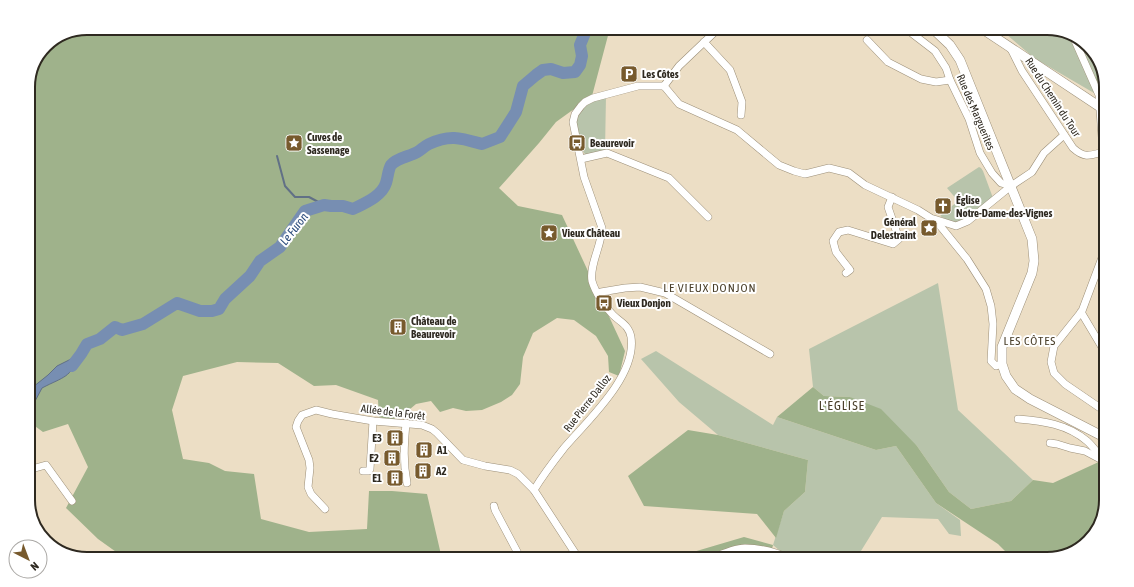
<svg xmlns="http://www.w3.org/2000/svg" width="1134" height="587" font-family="'Asap Condensed',sans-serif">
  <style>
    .green { fill: #b8c4ab }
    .forest { fill: #9fb28b }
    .water { fill: #778eb2; stroke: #617086 }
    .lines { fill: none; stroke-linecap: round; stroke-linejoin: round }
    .stream { stroke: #617086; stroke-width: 2 }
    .river { stroke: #778eb2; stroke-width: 12 }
    .minor-casing { stroke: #9c8f78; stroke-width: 8 }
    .secondary-casing { stroke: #9c8f78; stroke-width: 10 }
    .minor { stroke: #fff; stroke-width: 7 }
    .secondary { stroke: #fff; stroke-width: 9 }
    .labels { text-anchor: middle; stroke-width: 4; stroke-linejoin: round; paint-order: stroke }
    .poi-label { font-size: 11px; font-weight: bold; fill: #2e2920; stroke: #fff; text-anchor: start }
    .street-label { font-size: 11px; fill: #2e2920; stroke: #fff }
    .water-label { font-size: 12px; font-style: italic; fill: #2c4c7c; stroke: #fff }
    .neighbourhood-label { font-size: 12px; letter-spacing: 1px; fill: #4a3f2a; stroke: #fff }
    .quarter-label { font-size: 13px; letter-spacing: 1px; fill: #4a3f2a; stroke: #fff }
    .rim { fill: none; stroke: #2e2920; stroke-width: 2 }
  </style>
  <rect width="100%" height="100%" fill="#ecdec5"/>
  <g class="green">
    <path d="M 999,28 L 1047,28 L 1073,34 L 1096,54 L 1102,70 L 1096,71 L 1096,81 L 1106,86 L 1106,100 L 1034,58 Z"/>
    <path d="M 606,96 L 605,151 L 586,155 C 581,151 581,143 579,137 C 576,127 574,112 585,105 C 590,101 599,99 606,96 Z"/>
    <path d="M 979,167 L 981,168 L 983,171 L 993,198 L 966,220 L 955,224 L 940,216 L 958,201 L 947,188 Z"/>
    <path d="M 938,283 L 958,410 L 1033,480 L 1011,501 L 971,509 L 949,492 L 917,446 L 850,397 L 824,396 L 813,387 L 809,349 Z"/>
    <path d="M 656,351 L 773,425 L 777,417 L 876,450 L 896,446 L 936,503 L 960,520 L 961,536 L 949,534 L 938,519 L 882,517 L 856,559 L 794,559 L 780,551 L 773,545 L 784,511 L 805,492 L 808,460 L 718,435 L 679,402 L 641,359 Z"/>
  </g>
  <g class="forest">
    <path d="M 87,28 L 610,28 L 592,96 L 556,122 L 539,143 L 499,188 L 518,206 L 562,215 L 625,351 L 619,376 L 609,372 L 608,356 L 596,336 L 574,320 L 557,318 L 533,333 L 523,357 L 520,384 L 512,395 L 501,402 L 482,410 L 466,411 L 453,408 L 440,412 L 431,401 L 416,404 L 403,415 L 391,420 L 379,417 L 378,400 L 336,385 L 314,386 L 278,363 L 237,362 L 183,376 L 172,410 L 183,459 L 209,463 L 225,471 L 254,474 L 261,519 L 309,532 L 367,529 L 369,491 L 392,491 L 427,494 L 442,559 L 126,559 L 98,539 L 66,508 L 88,467 L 68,424 L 43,432 L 28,421 L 28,83 L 45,45 Z"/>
    <path d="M 1102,70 L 1106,86 L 1096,81 L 1096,71 Z"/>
    <path d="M 813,387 L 824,396 L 850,397 L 881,409 L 917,446 L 949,492 L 971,509 L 1011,501 L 1033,480 L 1053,483 L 1103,460 L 1100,444 L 1106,439 L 1106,500 L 1100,526 L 1080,549 L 1048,559 L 1013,559 L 998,544 L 936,503 L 896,446 L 876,450 L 777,417 Z"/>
    <path d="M 688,430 L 718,435 L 808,460 L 805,492 L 784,511 L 776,538 L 757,514 L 644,506 L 628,476 Z"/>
    <path d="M 744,537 L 773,545 L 772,549 L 744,545 L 706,559 L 680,559 L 683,555 Z"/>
  </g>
  <path class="water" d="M 81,354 C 69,379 65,376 42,388 L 33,405 L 28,408 L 28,391 L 48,375 L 57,366 Z"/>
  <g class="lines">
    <path class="stream" d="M 277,156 L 285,186 L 295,197 L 309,197 L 324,205"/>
    <path class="river" d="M 72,366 L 81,354 L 87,344 L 100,339 L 115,327 L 122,330 L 143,324 L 177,303 L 200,311 L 212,311 L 219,309 L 225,299 L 250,276 L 260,261 L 280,247 L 305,211 L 324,205 L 331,206 L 343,206 L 353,209 C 365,203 382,196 386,183 C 388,177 388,170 391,165 C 396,159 406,157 413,154 C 419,152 423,147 429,144 C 450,134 461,138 482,144 L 500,137 L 516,112 L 523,86 L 536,75 L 543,70 L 551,69 L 563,73 L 575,72 L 580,65 L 582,56 L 580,45 L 587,28"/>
    <g class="minor-casing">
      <g id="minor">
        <path d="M 905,28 L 935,51 L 946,68 L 950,80 L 969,119 L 980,153 L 992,173 L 1001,183 L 1011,186"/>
        <path d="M 1072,34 L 1099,95 L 1103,152 L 1106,164"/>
        <path d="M 867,40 L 888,62 L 921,79 L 936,82 L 950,80"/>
        <path d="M 704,42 L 730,70 L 742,102 L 741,115"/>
        <path d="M 1011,49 L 1022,71 L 1073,148 C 1084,158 1089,156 1103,152"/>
        <path d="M 664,86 L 679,104 L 737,130 L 779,165 L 794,171 L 805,174 L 829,168 L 849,173 L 865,185 L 918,210 L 937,222 L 967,259 L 986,289 L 991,306 L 993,324 L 991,361 L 996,366 L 1002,364"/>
        <path d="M 664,86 L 679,66 L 719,28"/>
        <path d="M 581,159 L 607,153 L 669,178 L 708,217"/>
        <path d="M 934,219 L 956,226 L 968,221 L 1011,186 L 1032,172 L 1044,153 L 1064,135"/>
        <path d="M 1106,247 L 1082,311 L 1054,346 L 1051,362 L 1054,373 L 1065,384 L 1106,412"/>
        <path d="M 846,273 L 850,270 L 836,252 L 833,241 L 839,232 L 848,230 L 893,244 L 899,239 L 888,207 L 892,197"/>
        <path d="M 598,294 L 601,292 L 625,288 L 640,287 L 665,293 L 770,354"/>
        <path d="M 1081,312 L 1106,354"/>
        <path d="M 1018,419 C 1043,421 1067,424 1087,441 C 1093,446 1098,454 1103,460"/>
        <path d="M 406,423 C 404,446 403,461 407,483"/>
        <path d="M 1050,443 L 1057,444 L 1070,448 L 1085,451 L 1100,459"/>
        <path d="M 28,470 L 46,465 L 72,501"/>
        <path d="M 363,471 L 369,471 L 370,469 L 373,421"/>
        <path d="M 534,490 C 543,475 553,462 564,448 C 587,421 637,376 631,337 C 629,325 620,322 613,315 C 605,307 595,292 592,281 C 589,265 602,245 602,228 L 584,177 L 573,122 L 575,114 L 581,106 L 585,102 L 593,98 L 638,86 L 664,86"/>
        <path d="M 494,506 L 495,510 L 521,559"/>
        <path d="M 325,509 L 311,494 L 308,487 L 310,468 L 309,460 L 296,427 L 298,421 L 302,415 L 316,410 L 332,414 L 373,421 L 422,425 L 432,429 L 437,433 L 463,460 L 485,466 L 510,470 L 518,474 L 534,490 L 579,559"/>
        <path d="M 710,559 C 719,555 735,548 745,548 C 760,548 778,553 791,559"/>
      </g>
    </g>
    <g class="secondary-casing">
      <g id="secondary">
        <path d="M 932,28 L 950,45 L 960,60 L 1032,239 L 1034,261 L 1032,273 L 1002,347 L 1002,364 L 1006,376 L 1015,389 L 1030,399 L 1106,438"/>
        <path d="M 981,28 L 1106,111"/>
      </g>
    </g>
    <use href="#minor" class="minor"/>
    <use href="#secondary" class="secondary"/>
  </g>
  <defs>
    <g id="parking-square" transform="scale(0.9)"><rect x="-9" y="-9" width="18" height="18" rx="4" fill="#775a2d" stroke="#fff"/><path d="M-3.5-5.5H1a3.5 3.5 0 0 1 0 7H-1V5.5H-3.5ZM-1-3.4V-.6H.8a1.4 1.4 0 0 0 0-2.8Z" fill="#fff"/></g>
    <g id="sight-square" transform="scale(0.9)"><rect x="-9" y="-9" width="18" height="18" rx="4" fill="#775a2d" stroke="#fff"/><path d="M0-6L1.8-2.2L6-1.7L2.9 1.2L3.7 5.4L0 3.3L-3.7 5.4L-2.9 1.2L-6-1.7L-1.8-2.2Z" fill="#fff"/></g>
    <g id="bus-square" transform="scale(0.9)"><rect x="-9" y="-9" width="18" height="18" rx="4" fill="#775a2d" stroke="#fff"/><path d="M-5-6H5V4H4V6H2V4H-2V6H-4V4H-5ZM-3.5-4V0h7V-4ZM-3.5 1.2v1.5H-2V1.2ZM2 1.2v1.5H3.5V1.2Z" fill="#fff"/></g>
    <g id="church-square" transform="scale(0.9)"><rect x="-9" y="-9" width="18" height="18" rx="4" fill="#775a2d" stroke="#fff"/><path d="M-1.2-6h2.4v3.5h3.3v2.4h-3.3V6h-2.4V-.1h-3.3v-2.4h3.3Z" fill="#fff"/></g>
    <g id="building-square" transform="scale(0.9)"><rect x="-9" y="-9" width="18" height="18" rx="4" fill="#775a2d" stroke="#fff"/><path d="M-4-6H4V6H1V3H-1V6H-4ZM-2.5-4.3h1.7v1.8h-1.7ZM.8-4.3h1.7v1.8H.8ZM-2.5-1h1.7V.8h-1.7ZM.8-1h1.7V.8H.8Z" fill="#fff"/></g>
  </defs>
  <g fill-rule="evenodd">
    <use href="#parking-square" x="629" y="74"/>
    <use href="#sight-square" x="294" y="143"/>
    <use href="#bus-square" x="577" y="143"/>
    <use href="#church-square" x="943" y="206"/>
    <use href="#sight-square" x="929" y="228"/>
    <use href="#sight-square" x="549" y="233"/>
    <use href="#bus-square" x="604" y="303"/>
    <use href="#building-square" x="398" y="327"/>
    <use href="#building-square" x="395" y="438"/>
    <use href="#building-square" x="424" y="450"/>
    <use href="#building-square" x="392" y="458"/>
    <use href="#building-square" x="423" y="471"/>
    <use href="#building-square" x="395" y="478"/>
  </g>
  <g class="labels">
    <g class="poi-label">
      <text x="642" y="78">Les Côtes</text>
      <text x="307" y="141">Cuves de<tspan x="307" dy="13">Sassenage</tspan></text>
      <text x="590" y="147">Beaurevoir</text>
      <text x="956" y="204">Église<tspan x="956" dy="13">Notre-Dame-des-Vignes</tspan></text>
      <text x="916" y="226" text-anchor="end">Général<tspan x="916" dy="13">Delestraint</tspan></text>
      <text x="562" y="237">Vieux Château</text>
      <text x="617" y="307">Vieux Donjon</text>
      <text x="411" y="325">Château de<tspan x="411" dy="13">Beaurevoir</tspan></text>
      <text x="382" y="442" text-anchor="end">E3</text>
      <text x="437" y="454">A1</text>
      <text x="379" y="462" text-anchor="end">E2</text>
      <text x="436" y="475">A2</text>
      <text x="382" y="482" text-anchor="end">E1</text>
    </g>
    <g class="street-label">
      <text transform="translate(1053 97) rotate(57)" y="4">Rue du Chemin du Tour</text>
      <text transform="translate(976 112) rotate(67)" y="4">Rue des Marguerites</text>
      <text transform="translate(587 403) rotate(-52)" y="4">Rue Pierre Dalloz</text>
      <text transform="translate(393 412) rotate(7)" y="4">Allée de la Forêt</text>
    </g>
    <g class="water-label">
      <text transform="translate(294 229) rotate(-52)" y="4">Le Furon</text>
    </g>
    <g class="neighbourhood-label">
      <text x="710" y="292">LE VIEUX DONJON</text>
      <text x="1030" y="345">LES CÔTES</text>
    </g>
    <g class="quarter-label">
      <text x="842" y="410">L'ÉGLISE</text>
    </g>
  </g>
  <path d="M0 0H1134V587H0ZM87 35H1047A52 52 0 0 1 1099 87V500A52 52 0 0 1 1047 552H87A52 52 0 0 1 35 500V87A52 52 0 0 1 87 35Z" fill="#fff" fill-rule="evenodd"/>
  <path class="rim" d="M87 35H1047A52 52 0 0 1 1099 87V500A52 52 0 0 1 1047 552H87A52 52 0 0 1 35 500V87A52 52 0 0 1 87 35Z"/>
  <g transform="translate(28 559) rotate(138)"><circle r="19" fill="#ffffff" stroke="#aba9a6"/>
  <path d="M0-3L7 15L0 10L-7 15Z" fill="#775a2d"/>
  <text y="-6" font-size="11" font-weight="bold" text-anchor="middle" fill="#2e2920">N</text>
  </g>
</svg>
